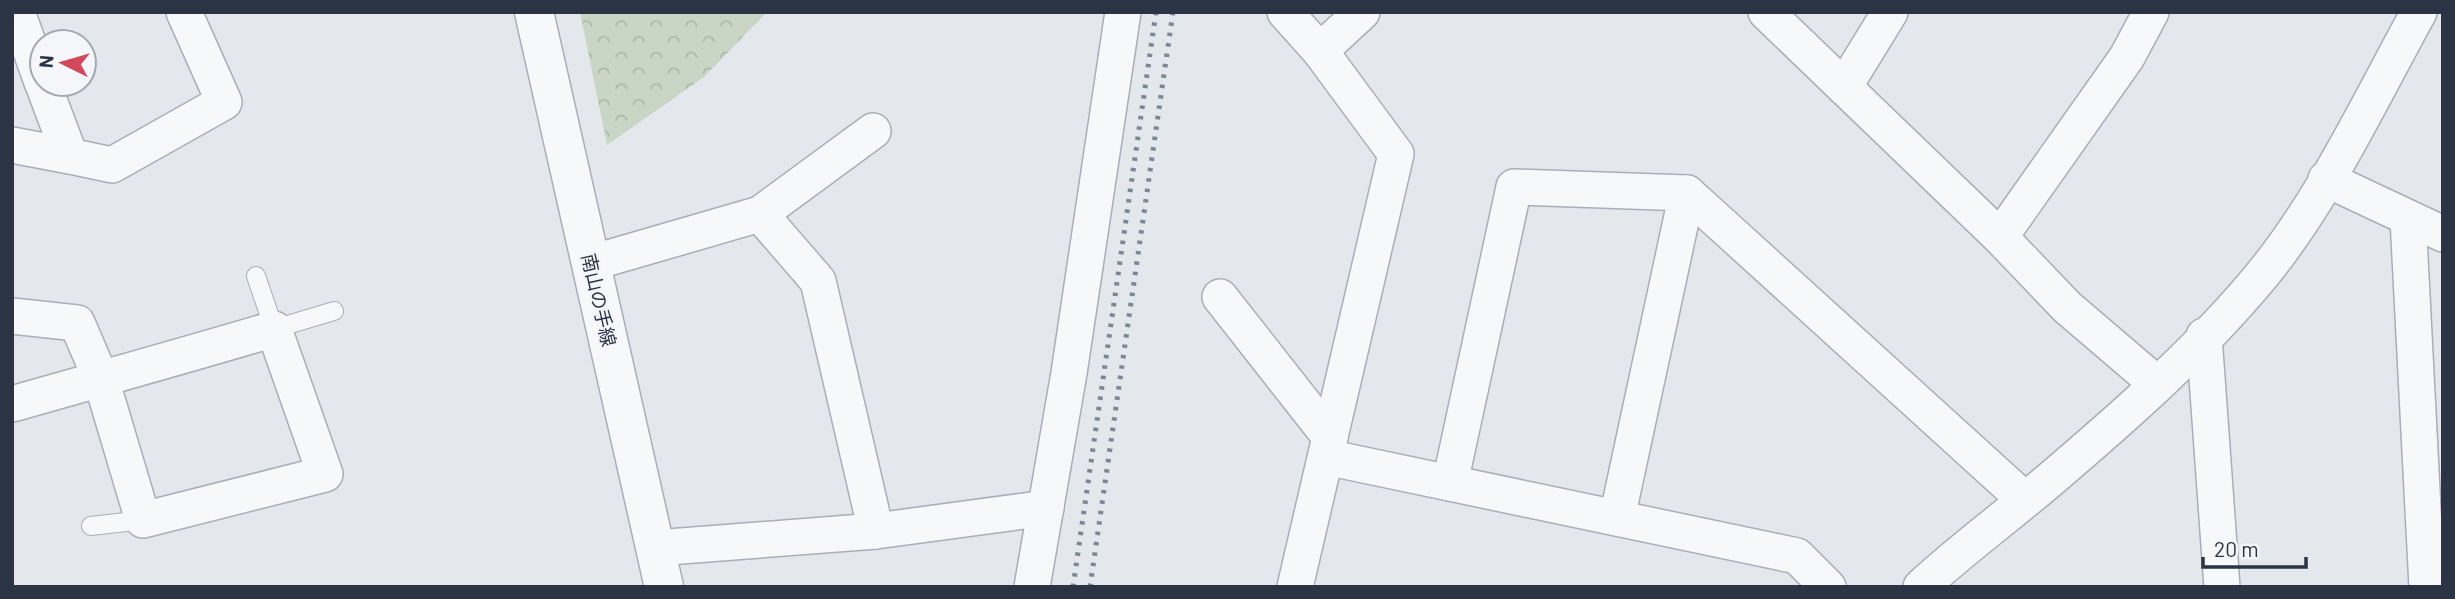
<svg xmlns="http://www.w3.org/2000/svg" width="2455" height="599" font-family="Barlow,'Noto Sans JP',sans-serif">
  <style>
    .forest { fill: url(#forest-crowns) }
    .lines { fill: none; stroke-linecap: round; stroke-linejoin: round }
    .service-casing { stroke: #a9aeb7; stroke-width: 20 }
    .minor-casing { stroke: #a9aeb7; stroke-width: 38 }
    .tertiary-casing { stroke: #a9aeb7; stroke-width: 41 }
    .service { stroke: #f7f8fa; stroke-width: 18 }
    .minor { stroke: #f7f8fa; stroke-width: 35 }
    .tertiary { stroke: #f7f8fa; stroke-width: 38 }
    .rail { stroke: #7d8696; stroke-width: 5; stroke-dasharray: 3.5 7; stroke-linecap: butt }
    .labels { text-anchor: middle; stroke-width: 5; stroke-linejoin: round; paint-order: stroke }
    .street-label { font-size: 19px; fill: #2b3445; stroke: #f4f6f9 }
  </style>
  <defs>
    <pattern id="forest-crowns" width="20" height="18" patternUnits="userSpaceOnUse" patternTransform="scale(1.75)"><rect width="20" height="18" fill="#c9d6c5"/><path d="M2 6a3 3 0 1 1 6 0M12 15a3 3 0 1 1 6 0" fill="none" stroke="#adb8ab"/></pattern>
  </defs>
  <rect width="100%" height="100%" fill="#e4e7ec"/>
  <path class="forest" d="M 580,12 L 764,12 L 765,14 L 704,77 L 607,145 Z"/>
  <g class="lines">
    <g class="service-casing">
      <g id="service">
        <path d="M 256,276 L 274,329 L 334,311"/>
        <path d="M 91,526 L 143,520"/>
      </g>
    </g>
    <g class="minor-casing">
      <g id="minor">
        <path d="M 17,12 L 42,82"/>
        <path d="M 1285,12 L 1320,51"/>
        <path d="M 1766,12 L 2000,237 L 2067,307 L 2157,384"/>
        <path d="M 43,84 L 70,156 L 112,165 L 224,102 L 184,12"/>
        <path d="M 1844,87 L 1890,12"/>
        <path d="M 12,145 L 70,156"/>
        <path d="M 2326,179 L 2443,234"/>
        <path d="M 1687,193 L 2025,500"/>
        <path d="M 760,214 L 873,131"/>
        <path d="M 2408,218 L 2427,587"/>
        <path d="M 2000,237 L 2127,57 L 2151,12"/>
        <path d="M 591,263 L 760,214 L 818,281 L 876,531"/>
        <path d="M 1220,297 L 1330,437"/>
        <path d="M 12,316 L 77,323 L 101,379 L 143,520 L 325,474 L 274,329 C 187,355 100,379 12,404"/>
        <path d="M 2204,336 L 2222,587"/>
        <path d="M 1326,457 L 1797,556 L 1828,587"/>
        <path d="M 1450,483 L 1514,187 L 1687,193 L 1617,518"/>
        <path d="M 655,548 L 876,531 L 1046,508"/>
        <path d="M 1032,587 L 1069,373 L 1123,12"/>
        <path d="M 1295,587 L 1396,154 L 1320,51 L 1362,12"/>
        <path d="M 1921,587 C 1963,548 2009,515 2052,478 C 2121,419 2192,357 2251,288 C 2320,209 2368,104 2419,12"/>
      </g>
    </g>
    <g class="tertiary-casing">
      <path id="tertiary" d="M 534,12 L 664,587"/>
    </g>
    <use href="#service" class="service"/>
    <use href="#minor" class="minor"/>
    <use href="#tertiary" class="tertiary"/>
    <g class="rail">
      <path d="M 1073,587 L 1156,12"/>
      <path d="M 1090,587 L 1173,12"/>
    </g>
  </g>
  <g class="labels">
    <g class="street-label">
      <text transform="translate(599 300) rotate(77)" y="7">南山の手線</text>
    </g>
  </g>
  <rect width="2455" height="599" fill="none" stroke="#2b3445" stroke-width="28"/>
  <g transform="translate(63 63) rotate(275)"><circle r="33" fill="#f4f6f9" stroke="#a4a8b1" stroke-width="2"/>
  <path d="M0-5L12 26L0 18L-12 26Z" fill="#d1495b"/>
  <text y="-10" font-size="19" font-weight="bold" text-anchor="middle" fill="#2b3445">N</text>
  </g>
  <path d="M2203 557v10h103v-10" fill="none" stroke="#2b3445" stroke-width="3.5"/>
  <text x="2214" y="557" font-size="21" fill="#2b3445" stroke="#f4f6f9" stroke-width="5" paint-order="stroke">20 m</text>
</svg>
